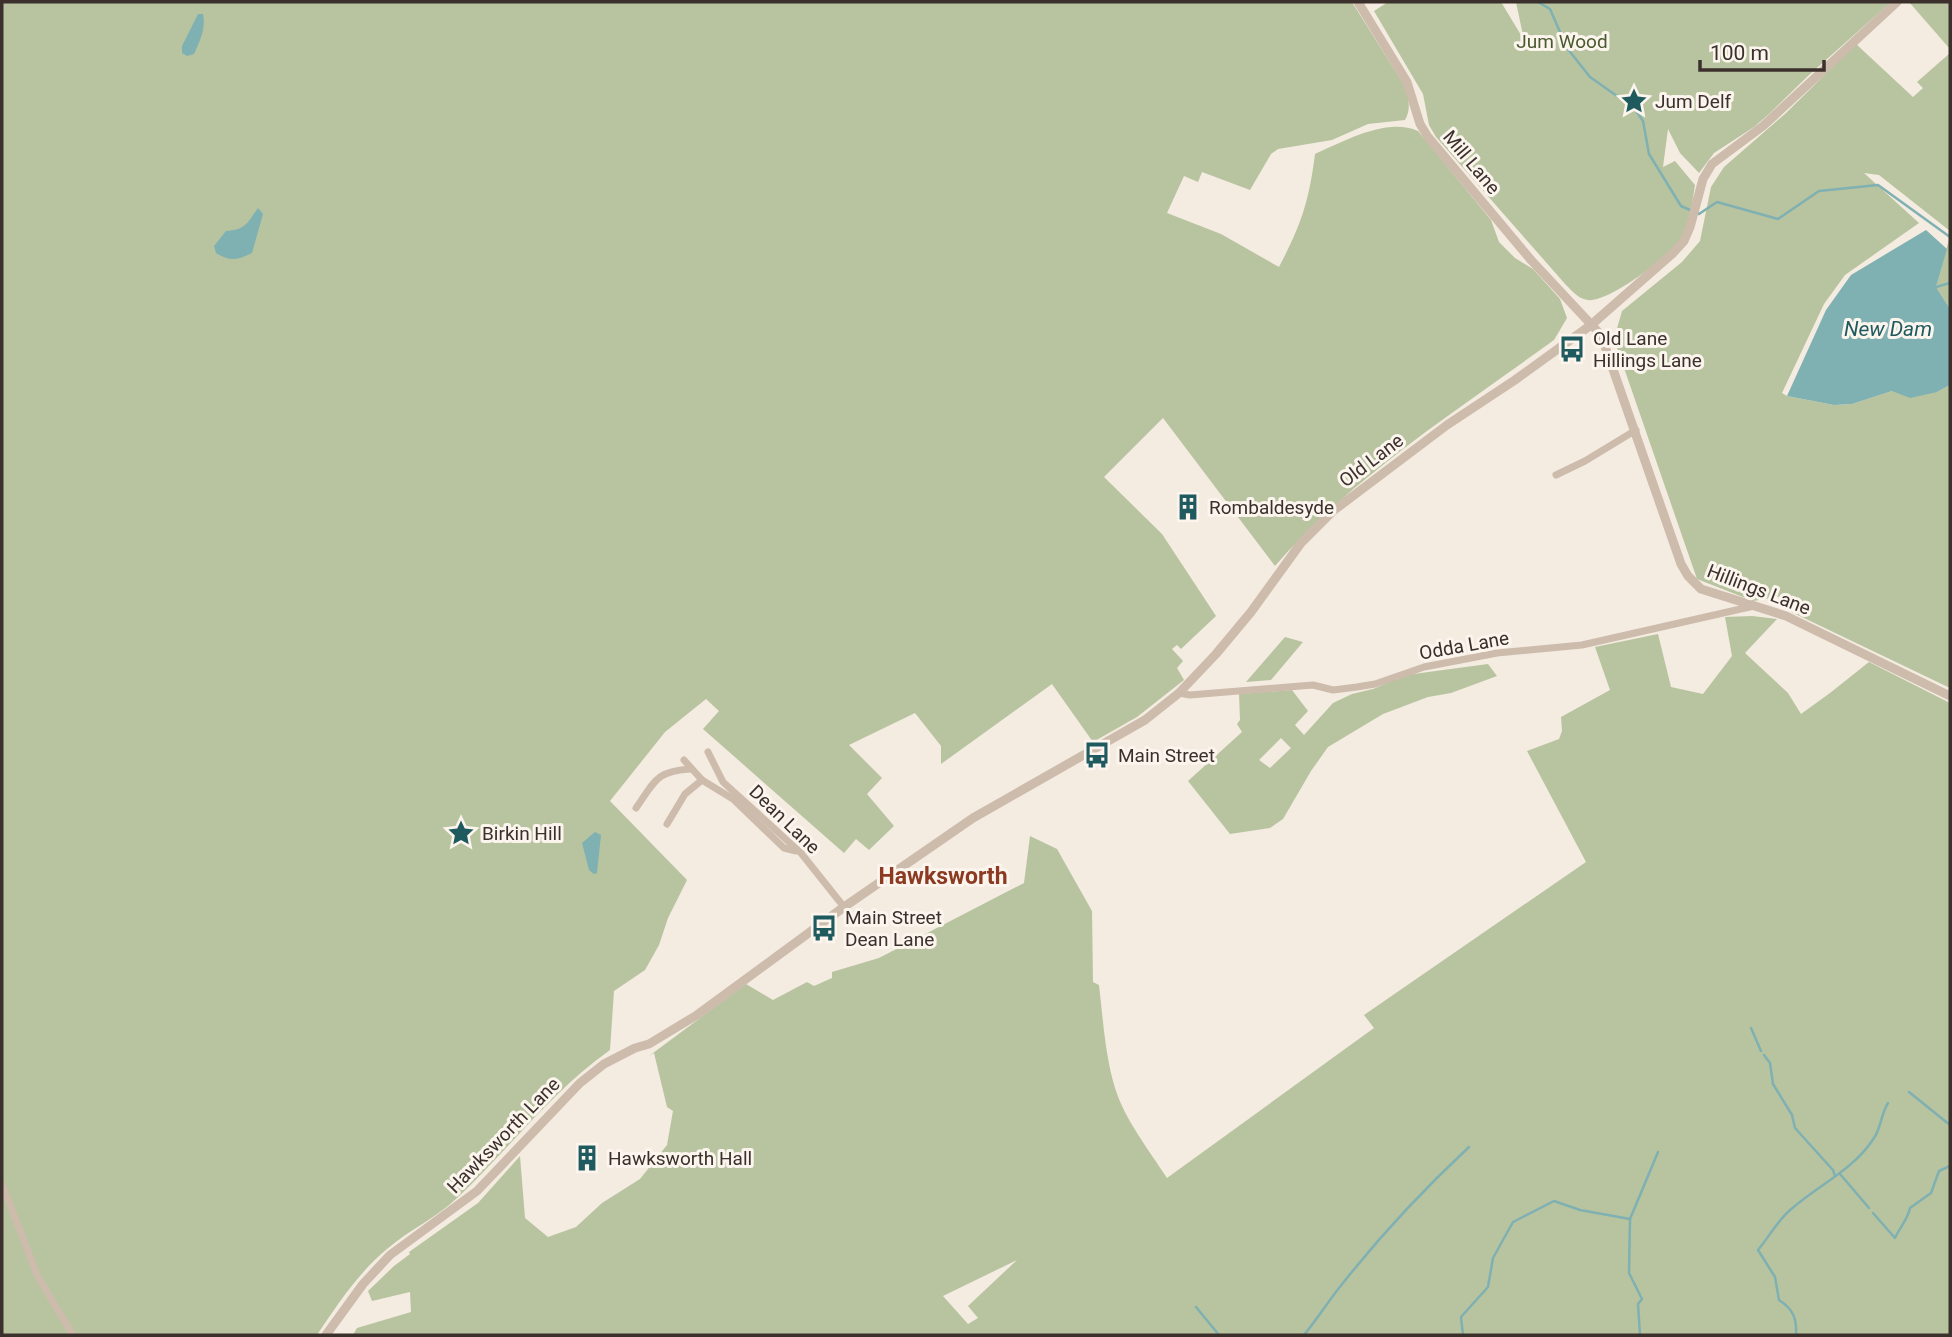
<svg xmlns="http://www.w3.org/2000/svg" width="1952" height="1337" font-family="Roboto,sans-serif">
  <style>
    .green { fill: #b8c4a0; fill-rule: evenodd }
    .water { fill: #7fb0b2 }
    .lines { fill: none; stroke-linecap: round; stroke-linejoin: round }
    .stream { stroke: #7fb0b2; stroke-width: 2.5 }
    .minor { stroke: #cdbbac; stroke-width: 7 }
    .tertiary { stroke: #cdbbac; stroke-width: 9 }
    .labels { text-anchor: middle; stroke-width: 6; stroke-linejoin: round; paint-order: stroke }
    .park-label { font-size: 19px; fill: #4a5a2e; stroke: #fbf5ee }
    .poi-label { font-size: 19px; fill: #3b302b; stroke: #fbf5ee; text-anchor: start }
    .street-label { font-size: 19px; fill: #3b302b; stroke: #fbf5ee }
    .water-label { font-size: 21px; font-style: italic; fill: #1f5a5e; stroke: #fbf5ee }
    .quarter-label { font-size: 23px; font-weight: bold; fill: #8c3b22; stroke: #fbf5ee }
  </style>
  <rect width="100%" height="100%" fill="#f4ebe1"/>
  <g class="green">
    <path d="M 2,2 L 1352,2 L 1404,85 C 1408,96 1412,108 1405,120 L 1368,124 L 1332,140 L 1278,149 L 1271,154 L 1250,190 L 1202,172 L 1198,182 L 1184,176 L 1167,213 L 1221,234 L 1279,267 C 1301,225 1309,202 1315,154 C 1343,142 1386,117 1418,131 L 1491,220 L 1499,242 L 1515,258 L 1533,269 L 1560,299 L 1567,318 L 1554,340 C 1458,410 1354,475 1275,566 L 1163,418 L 1104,477 L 1162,534 L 1216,616 L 1181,649 L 1177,645 L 1172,649 L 1183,661 L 1177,668 L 1184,680 L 1137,717 L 1093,742 L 1052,684 L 941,764 L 941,746 L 915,713 L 849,745 L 882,778 L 867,794 L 894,826 L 869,850 L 856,839 L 844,853 L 703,729 L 719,711 L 706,699 L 665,732 L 610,801 L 687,880 L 668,918 L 659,945 L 645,970 L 614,991 L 610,1050 C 552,1091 509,1149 457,1198 C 436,1218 409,1230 387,1249 C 359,1272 337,1305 317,1335 L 2,1335 Z"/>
    <path d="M 1388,2 L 1501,2 L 1524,40 L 1516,2 L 1891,2 L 1809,75 L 1769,114 L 1754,127 L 1714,153 L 1699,173 L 1680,153 L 1668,129 L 1663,167 L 1675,161 L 1695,185 C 1692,203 1691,221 1681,238 C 1672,255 1608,303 1588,300 C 1579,299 1573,292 1566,285 L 1436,137 L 1429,125 L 1423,94 L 1374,11 Z"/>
    <path d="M 1909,2 L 1950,2 L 1950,49 Z"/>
    <path d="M 1856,44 L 1913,97 L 1923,88 L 1917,82 L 1950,53 L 1950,231 L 1879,175 L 1864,173 L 1919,223 L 1845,275 L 1824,304 L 1782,393 L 1787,396 L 1834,405 L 1852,404 L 1892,391 L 1937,392 L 1950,385 L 1950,688 L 1781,607 L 1783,596 L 1753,601 L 1697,579 L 1614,339 L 1622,311 L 1682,262 L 1700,241 L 1711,187 L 1724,167 L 1786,113 Z"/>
    <path d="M 1950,236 L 1950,309 L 1936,287 Z"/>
    <path d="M 1752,616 L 1777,619 L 1745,653 L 1788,693 L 1801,714 L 1830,693 L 1869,662 L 1950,703 L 1950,1335 L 353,1335 L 357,1328 L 411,1312 L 410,1292 L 372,1301 L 368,1291 L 394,1266 L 410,1254 L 409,1252 L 478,1203 L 520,1156 L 525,1218 L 548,1237 L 576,1227 L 602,1203 L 640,1179 L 667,1145 L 673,1111 L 667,1107 L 654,1053 L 649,1056 L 746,984 L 773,1000 L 807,982 L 814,986 L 832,978 L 832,972 L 879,958 L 1024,883 L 1030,836 L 1057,849 L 1092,911 L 1093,982 L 1099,985 C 1103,1019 1105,1055 1115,1088 C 1125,1120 1149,1150 1167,1178 L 1374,1028 L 1364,1015 L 1586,862 L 1527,751 L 1559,739 L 1562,731 L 1561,717 L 1610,690 L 1595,647 L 1658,634 L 1671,687 L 1703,694 L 1732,656 L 1725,617 ZM 1017,1260 L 968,1306 L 978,1318 L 968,1324 L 943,1296 Z"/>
    <path d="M 1285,637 L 1303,642 L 1271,680 L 1246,682 Z"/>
    <path d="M 1488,664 L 1497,676 L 1451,693 L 1428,697 L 1383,714 L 1328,747 L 1311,771 L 1283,819 L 1270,828 L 1230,834 L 1188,781 L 1242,732 L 1237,724 L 1240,720 L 1239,694 L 1292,690 L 1308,711 L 1295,725 L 1304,735 L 1333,703 L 1352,694 L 1373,689 L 1406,675 ZM 1281,738 L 1291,748 L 1270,768 L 1259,760 Z"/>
  </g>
  <g class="water">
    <path d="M 198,14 L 203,14 C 206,28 200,41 194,54 L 187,56 L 182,53 L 182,46 Z"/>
    <path d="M 258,208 L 263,214 L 252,253 C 238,260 230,262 216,253 L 214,246 L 226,231 C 246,230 247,223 258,208 Z"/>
    <path d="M 1926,230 L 1947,249 L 1936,287 L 1950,309 L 1950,385 L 1937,392 L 1910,398 L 1892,391 L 1852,404 L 1834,405 L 1787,396 L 1826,310 L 1851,275 Z"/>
    <path d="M 595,832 L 601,835 L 597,873 L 594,874 L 589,870 L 582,843 Z"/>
  </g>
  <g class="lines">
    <g class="stream">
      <path d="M 1538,2 L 1550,9 L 1567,48 L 1590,77 L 1634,108 L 1643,121 L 1649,154 L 1681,206 L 1699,214 L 1717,202 L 1778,219 L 1819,191 L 1878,185 L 1950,237"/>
      <path d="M 1936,287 L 1950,283"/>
      <path d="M 1751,1028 L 1761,1051"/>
      <path d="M 1764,1055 L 1770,1063 L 1773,1084 L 1792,1115 L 1795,1128 L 1833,1170 L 1835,1176"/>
      <path d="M 1909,1092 L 1950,1125"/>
      <path d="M 1840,1174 L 1869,1208"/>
      <path d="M 1873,1213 L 1895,1238 C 1900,1227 1908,1219 1910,1208 L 1931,1193 L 1939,1171 L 1950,1166"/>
      <path d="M 1196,1307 L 1219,1335"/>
      <path d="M 1304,1335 C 1318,1318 1329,1300 1343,1283 C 1381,1235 1424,1189 1469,1147"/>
      <path d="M 1463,1335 L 1461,1317 L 1488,1287 L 1493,1258 L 1513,1222 L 1554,1201 L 1580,1210 L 1630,1219"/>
      <path d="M 1640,1335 L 1638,1304 L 1642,1299 L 1629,1273 L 1630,1219 L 1658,1152"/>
      <path d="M 1796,1335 C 1797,1318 1793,1309 1779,1300 L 1775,1277 L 1758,1250 C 1768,1238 1777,1222 1788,1212 C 1816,1186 1853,1171 1874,1138 C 1881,1128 1881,1114 1888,1103"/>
    </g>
    <g class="minor">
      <path d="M 1556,475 L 1585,461 L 1636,430"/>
      <path d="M 1179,693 L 1190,695 L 1313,685 L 1333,690 L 1357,687 L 1375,684 L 1424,667 L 1497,653 L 1582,645 L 1754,606"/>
      <path d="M 708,752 L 723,782 L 801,853 L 844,907"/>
      <path d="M 684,760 L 702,780 L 733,799 L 784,848 L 796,851"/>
      <path d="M 636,808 C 655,781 656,771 691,769"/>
      <path d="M 667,824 L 685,794 L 702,780"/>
      <path d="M 2,1184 L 38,1277 L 73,1335"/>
    </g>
    <g class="tertiary">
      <path d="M 1358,2 L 1407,82 L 1420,124 L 1428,137 L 1531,260 L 1601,335 L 1681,564 L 1688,576 L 1701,589 L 1786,616 L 1950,696"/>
      <path d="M 326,1335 L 363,1284 L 390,1255 L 477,1191 L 580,1083 L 604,1064 L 635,1048 L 649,1044 L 697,1015 L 844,907 L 973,818 L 1145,720 L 1179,693 L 1216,654 L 1251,612 L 1301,543 L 1333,511 L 1447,425 L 1515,380 L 1591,325 L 1673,253 L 1684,241 L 1690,227 L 1703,179 L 1712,164 L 1763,126 L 1897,2"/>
    </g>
  </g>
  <defs>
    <g id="sight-bare" transform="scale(2.1)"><path d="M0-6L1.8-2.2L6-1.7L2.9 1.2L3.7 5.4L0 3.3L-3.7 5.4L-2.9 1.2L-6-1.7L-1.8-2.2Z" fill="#1f5a5e" stroke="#fbf5ee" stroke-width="2.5" paint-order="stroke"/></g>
    <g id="bus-bare" transform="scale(2.1)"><path d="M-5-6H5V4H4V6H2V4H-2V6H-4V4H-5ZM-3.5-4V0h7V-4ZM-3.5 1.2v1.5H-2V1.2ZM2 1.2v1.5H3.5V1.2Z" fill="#1f5a5e" stroke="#fbf5ee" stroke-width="2.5" paint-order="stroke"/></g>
    <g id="building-bare" transform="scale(2.1)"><path d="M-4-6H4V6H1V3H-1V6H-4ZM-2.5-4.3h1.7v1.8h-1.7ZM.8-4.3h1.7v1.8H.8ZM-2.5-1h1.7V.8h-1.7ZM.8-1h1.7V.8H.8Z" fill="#1f5a5e" stroke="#fbf5ee" stroke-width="2.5" paint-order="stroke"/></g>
  </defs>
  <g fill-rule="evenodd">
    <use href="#sight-bare" x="1634" y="101"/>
    <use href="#bus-bare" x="1572" y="349"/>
    <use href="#building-bare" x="1188" y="507"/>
    <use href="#bus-bare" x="1097" y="755"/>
    <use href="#sight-bare" x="461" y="833"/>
    <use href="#bus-bare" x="824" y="928"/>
    <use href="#building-bare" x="587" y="1158"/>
  </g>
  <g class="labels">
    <g class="park-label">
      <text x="1562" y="48">Jum Wood</text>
    </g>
    <g class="poi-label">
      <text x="1655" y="108">Jum Delf</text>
      <text x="1593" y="345">Old Lane<tspan x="1593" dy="22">Hillings Lane</tspan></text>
      <text x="1209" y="514">Rombaldesyde</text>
      <text x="1118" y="762">Main Street</text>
      <text x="482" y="840">Birkin Hill</text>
      <text x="845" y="924">Main Street<tspan x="845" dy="22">Dean Lane</tspan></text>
      <text x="608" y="1165">Hawksworth Hall</text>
    </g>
    <g class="street-label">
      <text transform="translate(1472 162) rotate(50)" y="7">Mill Lane</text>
      <text transform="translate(1371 460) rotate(-37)" y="7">Old Lane</text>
      <text transform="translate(1759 589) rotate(21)" y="7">Hillings Lane</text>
      <text transform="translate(1464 645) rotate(-10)" y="7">Odda Lane</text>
      <text transform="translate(785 819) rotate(44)" y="7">Dean Lane</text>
      <text transform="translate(503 1135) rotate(-46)" y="7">Hawksworth Lane</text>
    </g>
    <g class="water-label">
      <text x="1888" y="336">New Dam</text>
    </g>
    <g class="quarter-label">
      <text x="943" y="884">Hawksworth</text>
    </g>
  </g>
  <rect width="1952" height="1337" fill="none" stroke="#3b302b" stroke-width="7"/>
  <path d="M1700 60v10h124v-10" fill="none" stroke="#3b302b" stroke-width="3.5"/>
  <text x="1710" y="60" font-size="21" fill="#3b302b" stroke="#fbf5ee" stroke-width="5" paint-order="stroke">100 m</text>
</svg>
